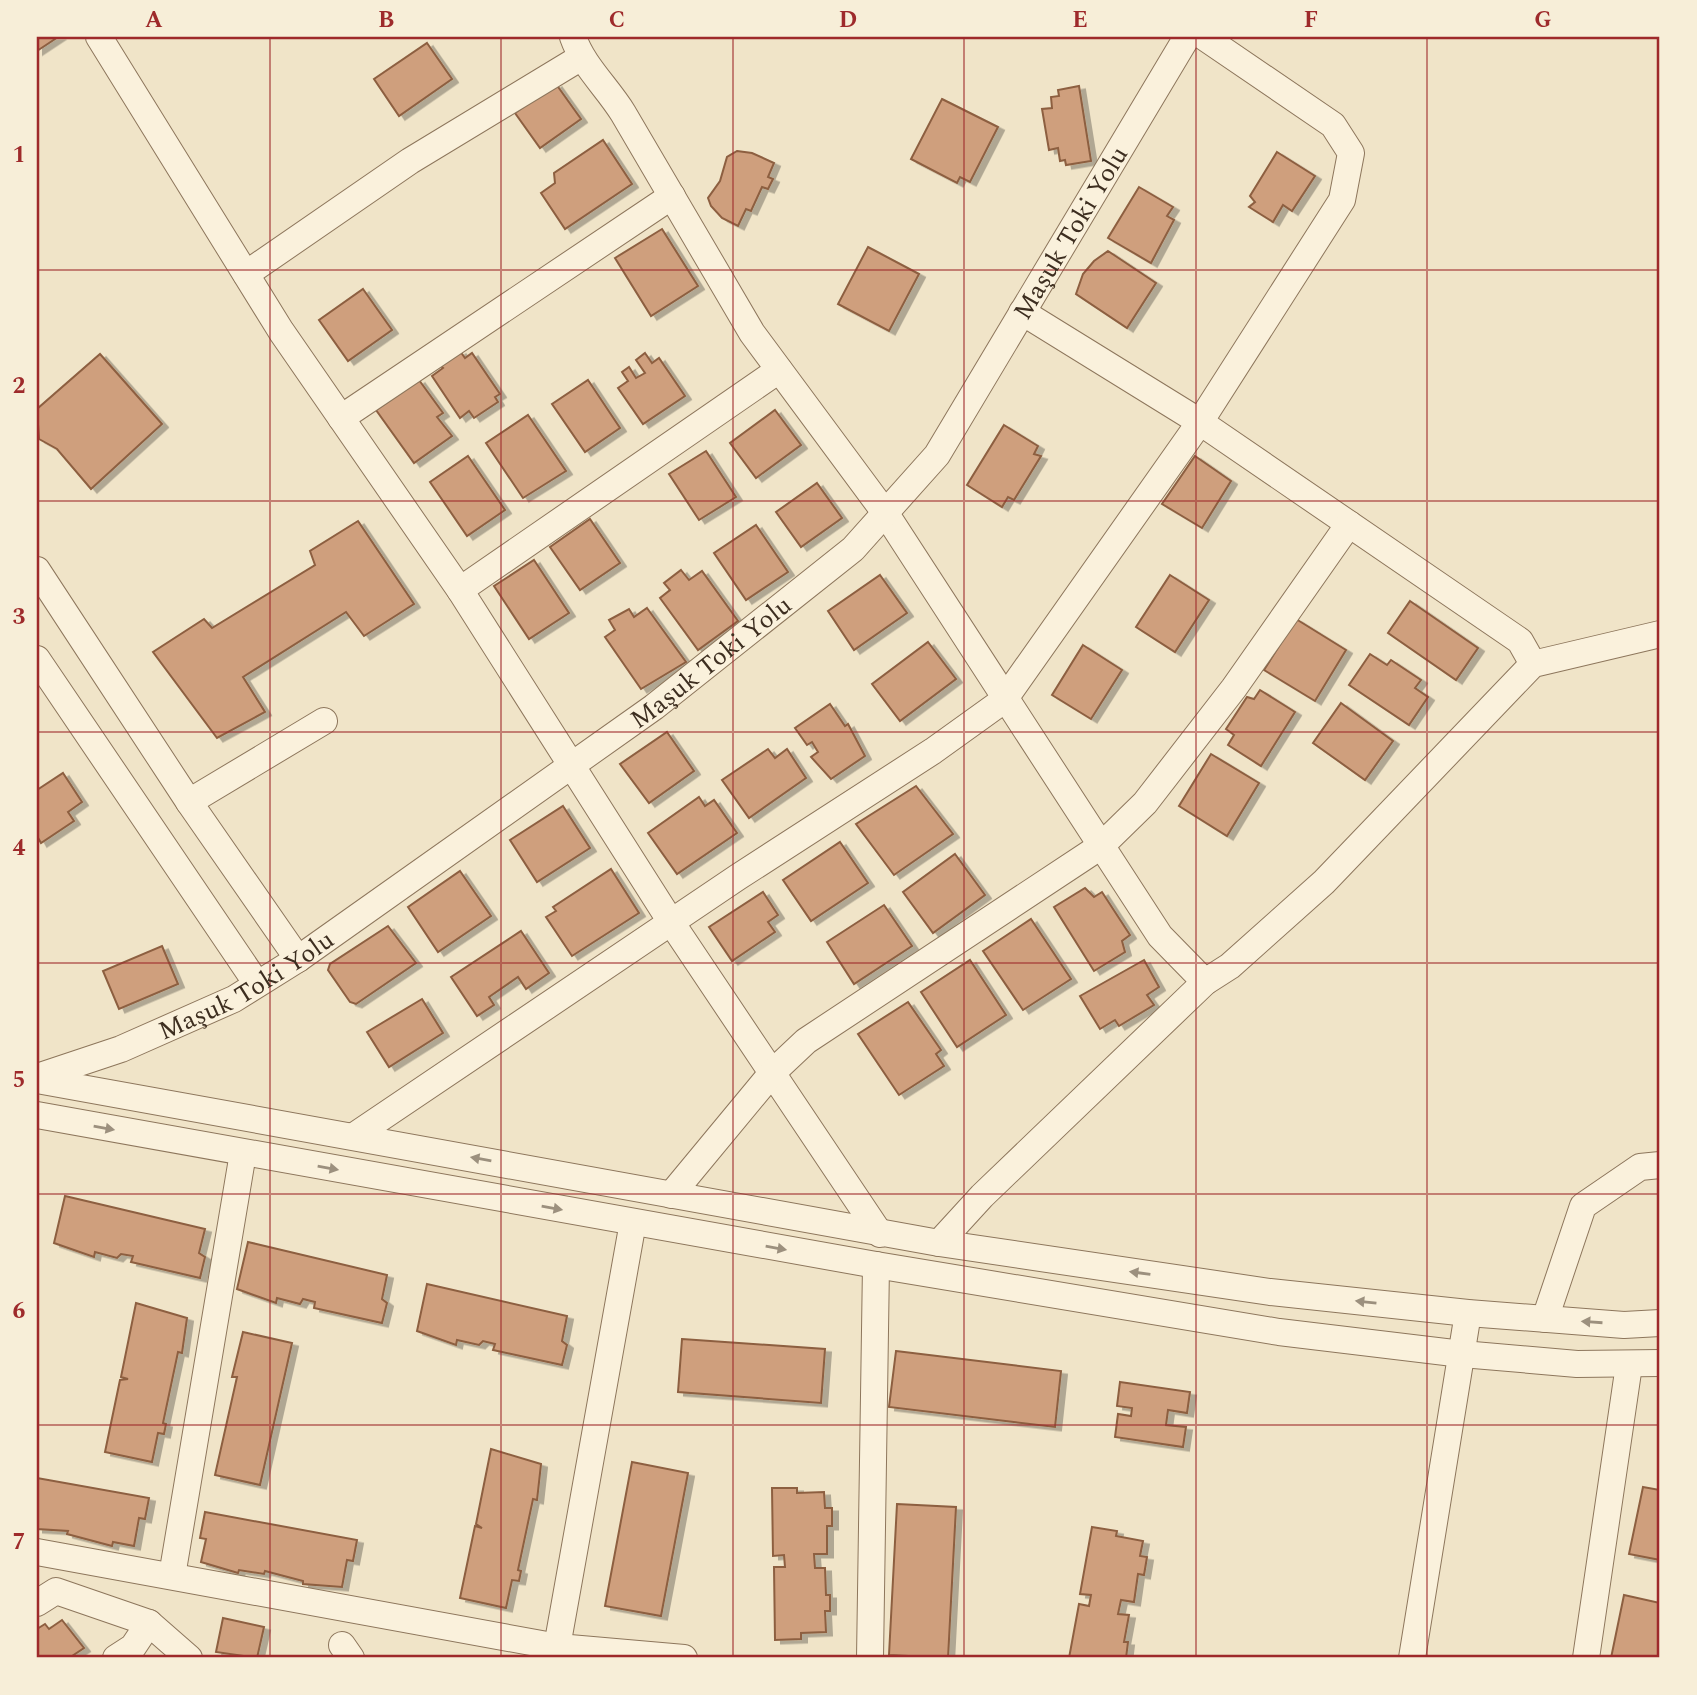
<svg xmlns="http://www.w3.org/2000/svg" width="1697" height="1695" font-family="Spectral,serif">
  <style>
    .building { fill: #cf9f7d; stroke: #8d5f41; stroke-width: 2; filter: url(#shadow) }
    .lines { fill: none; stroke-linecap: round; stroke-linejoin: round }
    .minor-casing { stroke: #8d765c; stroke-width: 28 }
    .minor { stroke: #faf1dc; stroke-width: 26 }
    .oneway { fill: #9c907e }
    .grid { fill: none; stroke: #9e2a2b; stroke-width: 2; stroke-opacity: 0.55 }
    .labels { text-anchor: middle; stroke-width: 5; stroke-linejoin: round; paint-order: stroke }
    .street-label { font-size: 26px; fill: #3d2e20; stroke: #f7eed8 }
    .neatline { fill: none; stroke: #9e2a2b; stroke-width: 2.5 }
    .grid-label { font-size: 23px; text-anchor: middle; font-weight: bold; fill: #9e2a2b }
  </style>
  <defs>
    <filter id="shadow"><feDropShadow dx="6" dy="3.5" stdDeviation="0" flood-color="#0004"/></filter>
  </defs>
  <rect width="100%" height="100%" fill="#f0e4c8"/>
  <g class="building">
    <path d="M 37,37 L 58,37 L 37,51 Z"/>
    <path d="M 427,43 L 452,79 L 399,116 L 374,79 Z"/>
    <path d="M 556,84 L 581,119 L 540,148 L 515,113 Z"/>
    <path d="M 1079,86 L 1091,161 L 1066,165 L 1065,160 L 1060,161 L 1058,148 L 1049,150 L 1042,109 L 1052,108 L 1051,97 L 1059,96 L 1058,90 Z"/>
    <path d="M 942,99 L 998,127 L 970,182 L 960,177 L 957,183 L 911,159 Z"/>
    <path d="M 603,140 L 632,184 L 565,229 L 541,193 L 555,183 L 554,173 Z"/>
    <path d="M 737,151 L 752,153 L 774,163 L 768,177 L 773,179 L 768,189 L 762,187 L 751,211 L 746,209 L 738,226 L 722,218 L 711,206 L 708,198 L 720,181 L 727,157 Z"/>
    <path d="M 1277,152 L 1315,176 L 1292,211 L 1283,205 L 1273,222 L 1249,207 L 1255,202 L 1250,196 Z"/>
    <path d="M 1139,187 L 1173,207 L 1167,216 L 1174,220 L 1151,263 L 1108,238 Z"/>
    <path d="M 662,229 L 698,286 L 651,316 L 615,258 Z"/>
    <path d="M 868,247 L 919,274 L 889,331 L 838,304 Z"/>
    <path d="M 1108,251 L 1156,283 L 1127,328 L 1076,294 L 1083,274 L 1094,261 Z"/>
    <path d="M 363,289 L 392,330 L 348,361 L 319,320 Z"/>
    <path d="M 460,351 L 465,358 L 472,353 L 500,394 L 495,397 L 498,402 L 474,418 L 469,411 L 460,418 L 432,376 L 443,368 L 440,365 Z"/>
    <path d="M 645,353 L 652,363 L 659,358 L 685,396 L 643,424 L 618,388 L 628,381 L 622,372 L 629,367 L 636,378 L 645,373 L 636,360 Z"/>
    <path d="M 100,354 L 162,424 L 91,489 L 57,449 L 39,439 L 37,409 Z"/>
    <path d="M 419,380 L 443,413 L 437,417 L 452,436 L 414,463 L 376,410 Z"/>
    <path d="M 588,380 L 620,428 L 585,452 L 552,404 Z"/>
    <path d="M 775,410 L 801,445 L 756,478 L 730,443 Z"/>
    <path d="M 528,415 L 566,471 L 523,498 L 486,443 Z"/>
    <path d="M 1004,425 L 1038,446 L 1034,454 L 1041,456 L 1014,500 L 1008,497 L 1002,507 L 967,485 Z"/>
    <path d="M 706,451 L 736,497 L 699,520 L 669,474 Z"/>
    <path d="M 468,456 L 505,510 L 467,536 L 430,482 Z"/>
    <path d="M 1195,456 L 1231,481 L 1202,528 L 1162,504 Z"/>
    <path d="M 817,483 L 842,518 L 801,547 L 776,512 Z"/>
    <path d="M 590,519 L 620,563 L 580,590 L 550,547 Z"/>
    <path d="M 358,521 L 414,604 L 364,636 L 346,612 L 243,677 L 265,712 L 217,738 L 153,652 L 204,619 L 212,628 L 315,565 L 310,551 Z"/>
    <path d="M 756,525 L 788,572 L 746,600 L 714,553 Z"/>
    <path d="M 534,560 L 569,613 L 529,639 L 494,586 Z"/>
    <path d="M 681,570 L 689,580 L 702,571 L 738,621 L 698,650 L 660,598 L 670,590 L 664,583 Z"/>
    <path d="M 880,575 L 907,613 L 854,650 L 828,611 Z"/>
    <path d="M 1170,575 L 1209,600 L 1175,652 L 1136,627 Z"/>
    <path d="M 1410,601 L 1478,648 L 1456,680 L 1388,633 Z"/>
    <path d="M 647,608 L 686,662 L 641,689 L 605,637 L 615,630 L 609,620 L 629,609 L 634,617 Z"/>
    <path d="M 1296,619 L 1346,650 L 1315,701 L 1264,670 Z"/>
    <path d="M 928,642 L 956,679 L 900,721 L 872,684 Z"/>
    <path d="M 1083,645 L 1122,670 L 1091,719 L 1052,695 Z"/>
    <path d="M 1370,654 L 1387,665 L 1391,660 L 1421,680 L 1415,688 L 1428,697 L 1409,725 L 1349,685 Z"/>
    <path d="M 1260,690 L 1295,712 L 1261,766 L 1228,745 L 1234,735 L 1226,729 L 1247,697 L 1254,699 Z"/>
    <path d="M 1341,703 L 1393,741 L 1365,780 L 1313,743 Z"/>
    <path d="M 830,704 L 845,726 L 848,724 L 865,756 L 831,779 L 811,757 L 818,752 L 812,742 L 807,745 L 795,728 Z"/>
    <path d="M 667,732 L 694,771 L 649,803 L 620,764 Z"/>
    <path d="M 768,749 L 775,758 L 787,749 L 806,778 L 749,818 L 722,780 Z"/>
    <path d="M 1211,754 L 1259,783 L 1227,836 L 1179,806 Z"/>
    <path d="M 63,773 L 82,802 L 68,812 L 74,821 L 41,843 L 37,836 L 37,790 Z"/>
    <path d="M 916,786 L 953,834 L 894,875 L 856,824 Z"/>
    <path d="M 699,797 L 705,806 L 714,800 L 737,833 L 677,874 L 648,833 Z"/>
    <path d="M 563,806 L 590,848 L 537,882 L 510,840 Z"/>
    <path d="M 840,842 L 868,883 L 811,921 L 783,880 Z"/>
    <path d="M 955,854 L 985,895 L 933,933 L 903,892 Z"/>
    <path d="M 611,869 L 639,913 L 572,956 L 546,917 L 556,911 L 553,907 Z"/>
    <path d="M 460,871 L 491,916 L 438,952 L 408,907 Z"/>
    <path d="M 1085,888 L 1094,897 L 1102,892 L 1130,935 L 1122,941 L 1125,952 L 1094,971 L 1054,907 Z"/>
    <path d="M 763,892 L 778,915 L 768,922 L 775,932 L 732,961 L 709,927 Z"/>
    <path d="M 884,905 L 912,946 L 854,984 L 827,942 Z"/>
    <path d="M 1031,919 L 1071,979 L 1023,1010 L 983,951 Z"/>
    <path d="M 388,926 L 416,963 L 356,1004 L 350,1002 L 328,970 L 330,964 Z"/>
    <path d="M 521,931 L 549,973 L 526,989 L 518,977 L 489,997 L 494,1005 L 477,1016 L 451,977 Z"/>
    <path d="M 162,946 L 178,984 L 119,1009 L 103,971 Z"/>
    <path d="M 970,960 L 1006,1015 L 957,1047 L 921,992 Z"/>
    <path d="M 1144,960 L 1159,987 L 1147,995 L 1154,1005 L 1119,1026 L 1115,1020 L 1100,1029 L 1080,996 Z"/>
    <path d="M 422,999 L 443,1033 L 389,1067 L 367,1032 Z"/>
    <path d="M 908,1002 L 941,1050 L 936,1054 L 944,1066 L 899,1095 L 858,1034 Z"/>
    <path d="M 65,1196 L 205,1229 L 199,1253 L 205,1257 L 200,1278 L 131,1262 L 133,1256 L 121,1254 L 117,1258 L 95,1252 L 94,1257 L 54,1243 Z"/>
    <path d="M 248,1242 L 387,1275 L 382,1299 L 387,1303 L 382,1323 L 314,1308 L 315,1302 L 303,1299 L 300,1304 L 277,1298 L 276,1303 L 237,1289 Z"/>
    <path d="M 427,1284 L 567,1316 L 562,1341 L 567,1345 L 562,1365 L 493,1350 L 495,1344 L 483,1341 L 479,1345 L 457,1340 L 456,1345 L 417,1331 Z"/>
    <path d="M 136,1303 L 187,1318 L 182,1353 L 178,1352 L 163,1423 L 166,1424 L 164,1434 L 158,1433 L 152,1462 L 105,1452 L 120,1380 L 128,1379 L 121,1377 Z"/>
    <path d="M 243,1332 L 292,1343 L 260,1485 L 215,1475 L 237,1377 L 232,1377 Z"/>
    <path d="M 682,1339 L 825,1349 L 821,1403 L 678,1392 Z"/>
    <path d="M 896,1351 L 1061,1371 L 1055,1427 L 889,1407 Z"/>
    <path d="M 1120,1382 L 1190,1392 L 1187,1413 L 1168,1410 L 1166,1425 L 1186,1427 L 1183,1447 L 1115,1437 L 1118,1414 L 1131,1416 L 1132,1408 L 1117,1406 Z"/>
    <path d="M 491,1449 L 541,1464 L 537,1500 L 533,1499 L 518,1570 L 521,1571 L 519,1581 L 512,1580 L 506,1608 L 460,1598 L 475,1526 L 482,1528 L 476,1524 Z"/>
    <path d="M 632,1462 L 688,1473 L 661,1616 L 605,1606 Z"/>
    <path d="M 37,1478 L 149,1498 L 145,1519 L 139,1518 L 134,1546 L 113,1542 L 112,1546 L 67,1534 L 68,1531 L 37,1529 Z"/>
    <path d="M 1643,1487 L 1660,1490 L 1660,1560 L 1629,1554 Z"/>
    <path d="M 772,1488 L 797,1488 L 797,1493 L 824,1492 L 825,1508 L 832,1508 L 832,1526 L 827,1526 L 827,1554 L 814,1554 L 815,1568 L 825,1568 L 826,1595 L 830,1595 L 830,1611 L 825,1611 L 826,1632 L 801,1633 L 801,1639 L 775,1640 L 774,1567 L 785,1567 L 784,1555 L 773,1556 Z"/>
    <path d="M 897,1504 L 956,1507 L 948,1658 L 889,1655 Z"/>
    <path d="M 205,1512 L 357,1540 L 353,1561 L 347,1560 L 342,1587 L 303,1584 L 303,1581 L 265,1571 L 264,1574 L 239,1570 L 238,1573 L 201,1562 L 206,1539 L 200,1538 Z"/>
    <path d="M 1092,1527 L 1117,1531 L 1116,1536 L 1143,1541 L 1140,1556 L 1147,1557 L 1144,1575 L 1138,1574 L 1134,1602 L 1121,1600 L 1118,1614 L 1129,1615 L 1124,1642 L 1128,1642 L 1126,1658 L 1069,1658 L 1079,1604 L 1089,1606 L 1091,1595 L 1080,1594 Z"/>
    <path d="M 1624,1595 L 1660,1603 L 1660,1658 L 1611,1658 Z"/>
    <path d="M 223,1618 L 264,1627 L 257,1658 L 216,1652 Z"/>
    <path d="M 62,1620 L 84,1648 L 69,1658 L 37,1658 L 37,1629 L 45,1624 L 49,1629 Z"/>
  </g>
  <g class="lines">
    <g class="minor-casing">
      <g id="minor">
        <path d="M 99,37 L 281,331 L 460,590 L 671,922 L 880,1234"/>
        <path d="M 573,37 C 583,66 607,87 623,113 L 752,333 L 886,514 L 1160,936 L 1205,982"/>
        <path d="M 246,274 L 410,161 L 580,58"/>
        <path d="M 1022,312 L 1200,422 L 1520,641 L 1533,664"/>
        <path d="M 341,418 L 672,196"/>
        <path d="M 37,570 L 189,802 L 298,959"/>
        <path d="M 460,590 L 779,370"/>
        <path d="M 37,659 L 257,984"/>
        <path d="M 189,802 L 324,721"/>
        <path id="s1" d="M 37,1077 L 121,1049 L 234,999 L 298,959 L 654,707 L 853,549 L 937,455 L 1187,37"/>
        <path d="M 37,1080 L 939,1243 L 1270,1292 L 1468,1313 L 1624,1325 L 1660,1323"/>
        <path d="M 37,1115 L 876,1265 L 1279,1332 L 1462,1354 L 1577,1364 L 1660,1363"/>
        <path d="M 354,1136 L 738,877 L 933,751 L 1004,700 L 1200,422 L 1342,200 L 1351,153 L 1333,125 L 1204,37"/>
        <path d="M 671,1195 L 772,1073 L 806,1041 L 1101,846 L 1145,803 L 1234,688 L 1349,524"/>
        <path d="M 939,1243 L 982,1196 L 1205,982 L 1230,966 L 1324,882 L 1533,664 L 1660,634"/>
        <path d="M 1545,1319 L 1583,1206 L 1640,1167 L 1660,1165"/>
        <path d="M 37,1552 L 558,1647 L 684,1658"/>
        <path d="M 172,1576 L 243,1153"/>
        <path d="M 37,1603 L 56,1591 L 149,1623 L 189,1658"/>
        <path d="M 342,1645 L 351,1658"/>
        <path d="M 116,1658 L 133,1647 L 149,1623"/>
        <path d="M 555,1658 L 633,1222"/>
        <path d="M 870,1658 L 876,1265"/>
        <path d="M 1412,1658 L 1468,1313"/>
        <path d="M 1586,1658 L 1629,1365"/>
      </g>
    </g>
    <use href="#minor" class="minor"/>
  </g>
  <defs><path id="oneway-solid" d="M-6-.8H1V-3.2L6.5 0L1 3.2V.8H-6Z" transform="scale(1.75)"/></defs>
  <g class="oneway">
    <use href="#oneway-solid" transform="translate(104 1128) rotate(10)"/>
    <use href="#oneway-solid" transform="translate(481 1159) rotate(-170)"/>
    <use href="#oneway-solid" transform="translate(328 1168) rotate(10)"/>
    <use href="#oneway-solid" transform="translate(552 1208) rotate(10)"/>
    <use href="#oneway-solid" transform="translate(776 1248) rotate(10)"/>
    <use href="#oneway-solid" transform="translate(1140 1273) rotate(-172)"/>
    <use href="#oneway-solid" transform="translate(1366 1302) rotate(-174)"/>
    <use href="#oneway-solid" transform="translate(1592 1322) rotate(-176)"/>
  </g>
  <path class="grid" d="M 270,37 L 270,1658M 501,37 L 501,1658M 733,37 L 733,1658M 964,37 L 964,1658M 1196,37 L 1196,1658M 1427,37 L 1427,1658M 37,270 L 1660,270M 37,501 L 1660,501M 37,732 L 1660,732M 37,963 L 1660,963M 37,1194 L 1660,1194M 37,1425 L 1660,1425"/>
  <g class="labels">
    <g class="street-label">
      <text dy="9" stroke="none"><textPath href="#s1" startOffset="1363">Maşuk Toki Yolu</textPath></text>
      <text dy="9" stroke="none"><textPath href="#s1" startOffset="796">Maşuk Toki Yolu</textPath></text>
      <text dy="9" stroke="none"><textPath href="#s1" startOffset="229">Maşuk Toki Yolu</textPath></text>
    </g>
  </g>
  <rect width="1697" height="1695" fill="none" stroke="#f7eed8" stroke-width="77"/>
  <rect x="38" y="38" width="1620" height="1618" class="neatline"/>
  <g class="grid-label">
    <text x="154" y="27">A</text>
    <text x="386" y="27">B</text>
    <text x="617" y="27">C</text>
    <text x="848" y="27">D</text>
    <text x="1080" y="27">E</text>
    <text x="1311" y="27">F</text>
    <text x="1543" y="27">G</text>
    <text x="19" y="162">1</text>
    <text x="19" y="393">2</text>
    <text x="19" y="624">3</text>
    <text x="19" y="855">4</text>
    <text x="19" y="1087">5</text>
    <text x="19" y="1318">6</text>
    <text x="19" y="1549">7</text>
  </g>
</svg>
